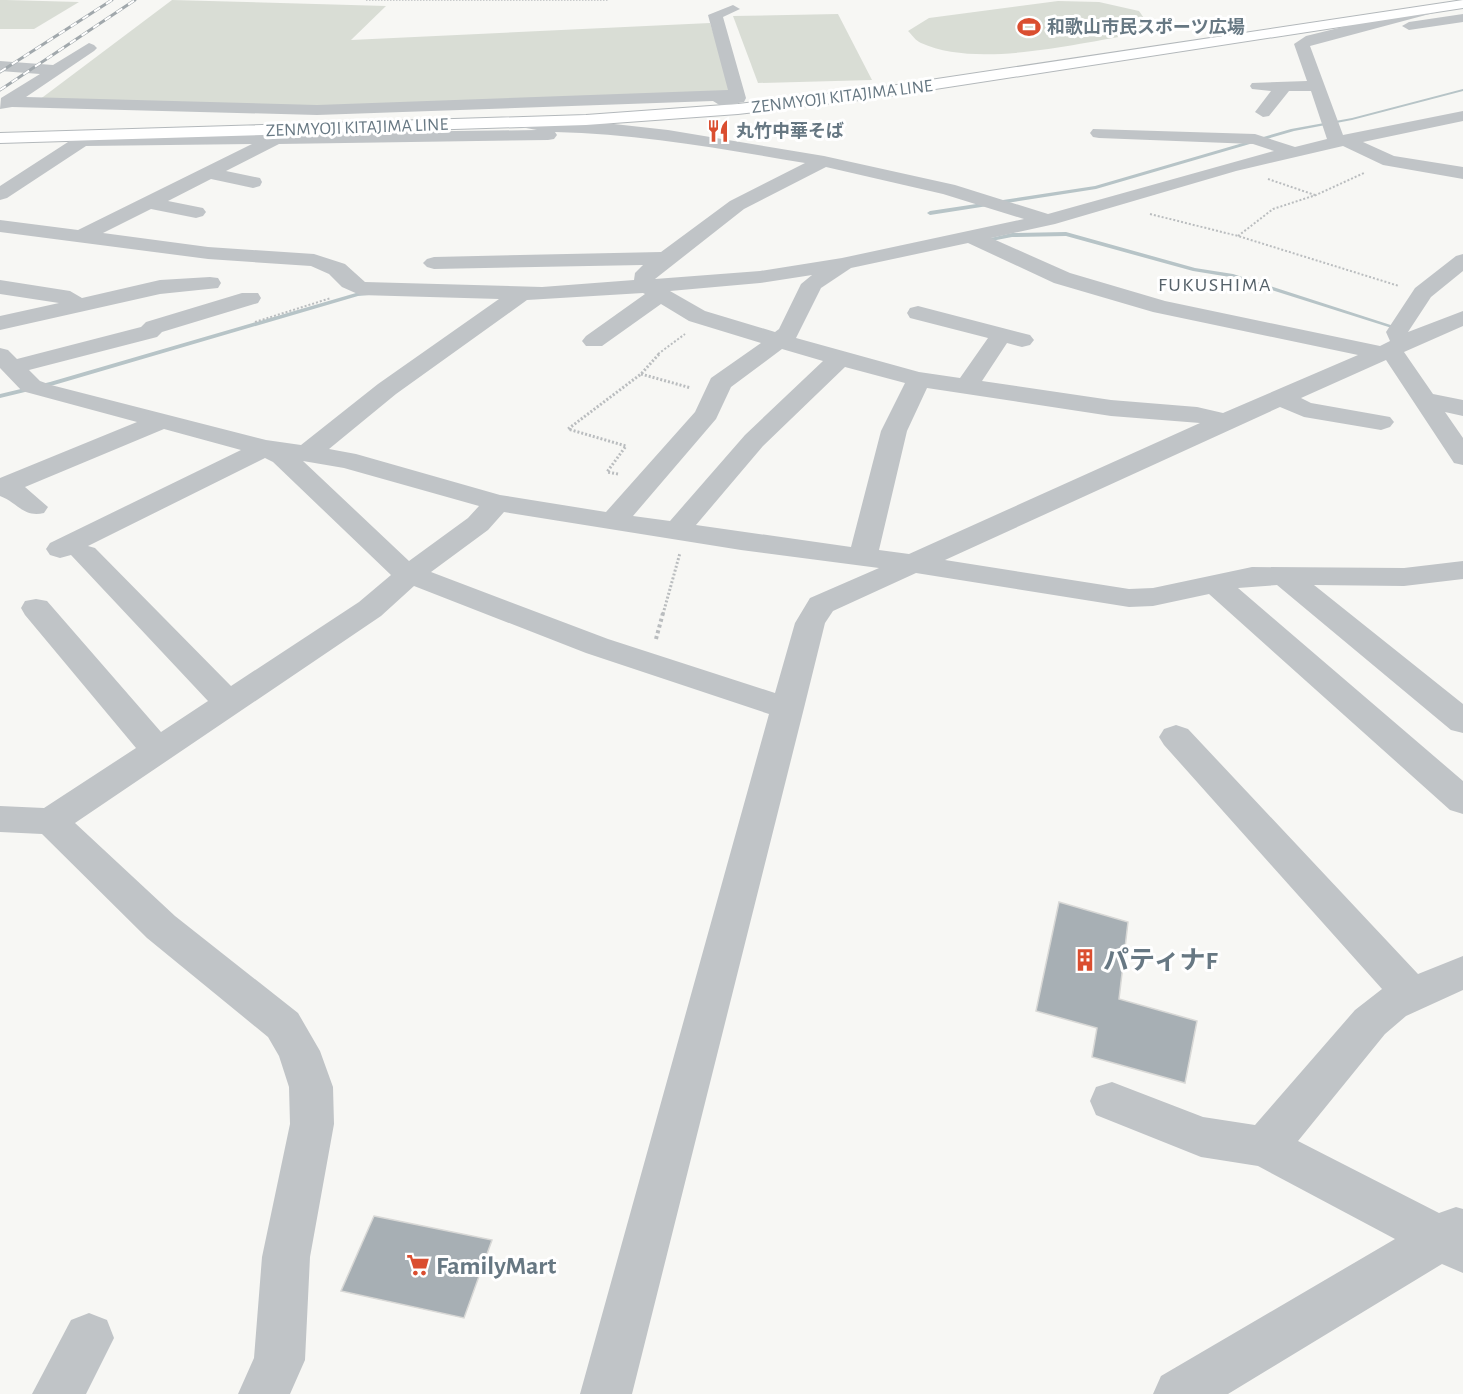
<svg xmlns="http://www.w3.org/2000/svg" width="1463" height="1394" font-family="'Alegreya Sans','Noto Sans JP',sans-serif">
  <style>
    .green { fill: #d9ddd5 }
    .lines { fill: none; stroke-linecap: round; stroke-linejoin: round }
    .stream { fill: #b7c4c7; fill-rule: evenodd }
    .building { fill: #a7afb4; stroke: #d8d8d6; stroke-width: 1.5 }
    .major-casing { stroke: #b3b8bb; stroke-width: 2 }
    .path-far3 { stroke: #babdbf; stroke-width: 1.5; stroke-dasharray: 1.5 1.5; stroke-linecap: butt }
    .path-far2 { stroke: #babdbf; stroke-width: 2; stroke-dasharray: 2 2; stroke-linecap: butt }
    .path-far1 { stroke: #babdbf; stroke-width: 3; stroke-dasharray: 2 2; stroke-linecap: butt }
    .path { stroke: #babdbf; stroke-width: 4; stroke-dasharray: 3 3; stroke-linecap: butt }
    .minor { fill: #c0c4c7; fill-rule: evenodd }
    .major { fill: #fff; fill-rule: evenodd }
    .rail-casing { stroke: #a1a8ac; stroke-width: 3 }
    .rail { stroke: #fff; stroke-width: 2; stroke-dasharray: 7; stroke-linecap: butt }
    .labels { text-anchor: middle; stroke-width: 6; stroke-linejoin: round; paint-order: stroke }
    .far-poi-label { font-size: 18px; font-weight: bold; fill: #677883; stroke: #fff; text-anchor: start }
    .far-street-label { font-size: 18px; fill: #677883; stroke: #fff }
    .far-quarter-label { font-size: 20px; letter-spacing: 1.5px; fill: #556169; stroke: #fff }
    .near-poi-label { font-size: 26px; font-weight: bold; fill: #677883; stroke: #fff; text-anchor: start }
  </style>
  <rect width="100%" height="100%" fill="#f7f7f4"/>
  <g class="green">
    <path d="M 0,0 L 6,0 L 79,2 L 34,29 L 0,29 Z"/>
    <path d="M 172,0 L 386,6 L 351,40 L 710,23 L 733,94 L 321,106 L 39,100 Z"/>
    <path d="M 1058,1 L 1099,2 L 1139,11 L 1148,24 L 1137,34 C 1077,43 978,69 921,43 C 916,41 912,35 908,31 L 929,18 Z"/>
    <path d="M 838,14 L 872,80 L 758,83 L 733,16 Z"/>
  </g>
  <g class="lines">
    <g class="stream">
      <path d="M 1463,89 L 1463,91 L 1352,120 L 1294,131 L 1096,189 L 930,215 L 927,213 L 930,211 L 1095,186 L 1291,129 L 1352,118 Z"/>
      <path d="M 1066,232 L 1195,268 L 1233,274 L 1403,329 L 1398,330 L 1230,277 L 1193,271 L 1066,236 L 1012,237 L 981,243 L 978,241 L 1012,233 Z"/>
      <path d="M 367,292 L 370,294 L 369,295 L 358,296 L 54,385 L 0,398 L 0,394 L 50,382 L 356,293 Z"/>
    </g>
  </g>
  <g class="building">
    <path d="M 1059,902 L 1128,922 L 1119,999 L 1197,1021 L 1185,1083 L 1092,1057 L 1097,1028 L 1036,1011 Z"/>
    <path d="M 374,1216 L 492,1240 L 464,1318 L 341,1291 Z"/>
  </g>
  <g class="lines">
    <g class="major-casing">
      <path id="major" d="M 1463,0 L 1463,8 L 877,98 L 738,114 L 586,125 L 0,143 L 0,133 L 586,115 L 738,104 L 877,88 Z"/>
    </g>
    <path class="path-far3" d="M 366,0 L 608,0"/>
    <g class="path-far2">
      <path d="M 1268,179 L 1315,195"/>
      <path d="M 1150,214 L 1238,236 L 1399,286"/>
      <path d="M 1238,236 L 1273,209 L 1316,195 L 1364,173"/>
      <path d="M 255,322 L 331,298"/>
      <path d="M 658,354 L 685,334"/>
    </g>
    <g class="path-far1">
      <path d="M 641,374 L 691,388"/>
      <path d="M 618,474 L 607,472 L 626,446 L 568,429 L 641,374 L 660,353"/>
      <path d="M 663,614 L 680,553"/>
    </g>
    <path class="path" d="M 656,639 L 663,613"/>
    <g class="minor">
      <path d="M 733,5 L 740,9 L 723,17 L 746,98 L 744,102 L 721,106 L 713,101 L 317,115 L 12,107 L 0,109 L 1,98 L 40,74 L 0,71 L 0,61 L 53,65 L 89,43 L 94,45 L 97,48 L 94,51 L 26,97 L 317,105 L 728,90 L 708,15 Z"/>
      <path d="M 1432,5 L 1439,9 L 1437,12 L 1310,46 L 1343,135 L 1463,111 L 1463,121 L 1363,142 L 1394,156 L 1463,167 L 1463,179 L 1383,165 L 1343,146 L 1236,171 L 1055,224 L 991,238 L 1070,273 L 1165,301 L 1380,346 L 1390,341 L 1386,332 L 1415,288 L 1456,256 L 1463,254 L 1463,271 L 1431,297 L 1408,332 L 1463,311 L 1463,326 L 1404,352 L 1433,394 L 1463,400 L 1463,416 L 1445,412 L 1463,438 L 1463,465 L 1454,463 L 1386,360 L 1301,398 L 1311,403 L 1390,417 L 1394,422 L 1390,427 L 1381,430 L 1304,417 L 1280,407 L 945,560 L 1129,589 L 1153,588 L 1252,567 L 1404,568 L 1463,561 L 1463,579 L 1404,586 L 1314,585 L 1463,704 L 1463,733 L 1451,730 L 1277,585 L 1238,588 L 1463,781 L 1463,814 L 1450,810 L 1209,594 L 1153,606 L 1129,607 L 916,573 L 833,611 L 825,623 L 804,708 L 632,1394 L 580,1394 L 769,714 L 586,653 L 414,586 L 381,616 L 75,823 L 175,916 L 298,1013 L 320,1051 L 333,1087 L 334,1124 L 310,1257 L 305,1360 L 290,1394 L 238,1394 L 254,1358 L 262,1257 L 290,1124 L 289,1087 L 279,1056 L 268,1037 L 147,938 L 42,834 L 0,832 L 0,806 L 44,808 L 136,748 L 25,615 L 21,608 L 25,601 L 36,599 L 47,601 L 161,732 L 208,701 L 71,555 L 60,558 L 50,555 L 46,549 L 50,543 L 241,450 L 164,429 L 25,487 L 48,507 L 44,513 C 23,518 17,502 0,496 L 0,478 L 137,422 L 22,391 L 0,368 L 0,348 L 8,350 L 17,359 L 141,327 L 146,322 L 242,293 L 258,293 L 261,298 L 258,303 L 162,332 L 157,337 L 29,370 L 40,381 L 51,385 L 266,440 L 301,445 L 378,384 L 499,299 L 360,295 L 342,287 L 329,274 L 311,266 L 208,259 L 0,232 L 0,220 L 78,230 L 252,144 L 86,146 L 7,198 L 0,200 L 0,186 L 85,131 L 93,136 L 537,130 L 515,126 L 512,122 L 515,118 L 605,123 L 668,130 L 824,156 L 955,185 L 1048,214 L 1274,151 L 1253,144 L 1099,138 L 1093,137 L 1090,133 L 1093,129 L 1255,134 L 1295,147 L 1327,139 L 1311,91 L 1289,91 L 1269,116 L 1263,117 L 1255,112 L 1271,91 L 1252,89 L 1250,86 L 1252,83 L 1307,81 L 1294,44 L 1306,36 ZM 555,132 C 640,134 722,149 805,163 L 730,201 L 661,252 L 434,257 L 427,259 L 423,263 L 427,267 L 434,269 L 643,265 L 635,273 L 634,280 L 542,287 L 365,282 L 345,264 L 314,254 L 208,247 L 103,233 L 151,209 L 196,218 L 203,216 L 206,212 L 203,208 L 168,201 L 211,179 L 253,188 L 260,186 L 262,182 L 260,178 L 226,171 L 279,144 L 548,140 L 554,139 L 557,135 ZM 826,167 L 943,194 L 1024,219 L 842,258 L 760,271 L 655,279 L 744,209 ZM 968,243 L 1054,283 L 1153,312 L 1358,355 L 1223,413 L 1197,407 L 1111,400 L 982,381 L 1007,343 L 1022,347 L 1030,345 L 1034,340 L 1030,335 L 918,306 L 910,308 L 907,313 L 910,318 L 988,338 L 960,378 L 919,372 L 796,338 L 821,288 L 851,268 ZM 812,275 L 801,284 L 779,329 L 775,332 L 705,311 L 670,291 L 760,283 ZM 643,293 L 645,294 L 586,336 L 582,341 L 586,346 L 602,346 L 661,304 L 689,321 L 761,343 L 711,378 L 695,412 L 606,512 L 500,495 L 356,454 L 329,449 L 396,394 L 527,300 ZM 782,349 L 823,361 L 745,435 L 670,521 L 633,516 L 716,419 L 731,387 ZM 845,367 L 905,383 L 881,431 L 851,547 L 696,525 L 763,446 ZM 927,388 L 1111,416 L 1200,423 L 909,554 L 879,550 L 907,431 ZM 265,458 L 273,462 L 391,575 L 359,602 L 231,686 L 95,548 L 88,546 ZM 303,461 L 344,468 L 479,506 L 468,518 L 409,561 ZM 504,512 L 741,550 L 879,568 L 810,598 L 795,623 L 775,693 L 608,639 L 431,572 L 488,530 Z"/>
      <path d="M 1463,14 L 1463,22 L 1409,30 L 1402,26 L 1409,22 Z"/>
      <path d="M 210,277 L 218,278 L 221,283 L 218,288 L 160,294 L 0,330 L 0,316 L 59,303 L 0,294 L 0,280 L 70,291 L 82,298 L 160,280 Z"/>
      <path d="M 1176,725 L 1188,729 L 1418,974 L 1463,956 L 1463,990 L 1406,1016 L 1385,1034 L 1298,1141 L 1439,1213 L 1456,1207 L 1463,1209 L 1463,1273 L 1442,1264 L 1228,1394 L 1153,1394 L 1161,1376 L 1395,1239 L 1258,1166 L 1201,1157 L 1096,1115 L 1090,1101 L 1096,1087 L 1112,1082 L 1203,1117 L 1255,1125 L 1355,1010 L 1382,989 L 1164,745 L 1159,737 L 1164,729 Z"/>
      <path d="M 89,1313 L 107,1320 L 114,1338 L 86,1394 L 32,1394 L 71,1320 Z"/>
    </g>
    <use href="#major" class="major"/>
    <g class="rail-casing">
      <g id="rail">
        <path d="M 0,72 L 112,0"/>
        <path d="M 0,90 L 135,0"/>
      </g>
    </g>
    <use href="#rail" class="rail"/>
  </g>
  <defs>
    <g id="stadium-bare" transform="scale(1.8)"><path d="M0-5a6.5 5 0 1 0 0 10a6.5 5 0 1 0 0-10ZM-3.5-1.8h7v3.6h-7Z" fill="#da4e30" stroke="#fff" stroke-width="2.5" paint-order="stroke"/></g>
    <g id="restaurant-bare" transform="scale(1.8)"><path d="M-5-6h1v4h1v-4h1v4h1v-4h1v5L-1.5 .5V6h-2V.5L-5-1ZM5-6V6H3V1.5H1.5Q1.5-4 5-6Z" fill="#da4e30" stroke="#fff" stroke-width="2.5" paint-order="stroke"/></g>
    <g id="building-bare" transform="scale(1.8)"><path d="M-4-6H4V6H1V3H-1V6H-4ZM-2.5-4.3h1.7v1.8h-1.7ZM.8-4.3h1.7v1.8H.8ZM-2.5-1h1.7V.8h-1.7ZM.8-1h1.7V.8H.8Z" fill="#da4e30" stroke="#fff" stroke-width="2.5" paint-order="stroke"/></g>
    <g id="supermarket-bare" transform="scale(1.8)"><path d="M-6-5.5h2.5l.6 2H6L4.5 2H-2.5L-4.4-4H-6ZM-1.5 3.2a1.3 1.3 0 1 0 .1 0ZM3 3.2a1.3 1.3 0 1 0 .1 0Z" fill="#da4e30" stroke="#fff" stroke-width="2.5" paint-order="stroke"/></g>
  </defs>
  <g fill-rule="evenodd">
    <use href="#stadium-bare" x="1029" y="27"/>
    <use href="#restaurant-bare" x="718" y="131"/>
    <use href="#building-bare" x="1085" y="960"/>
    <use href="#supermarket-bare" x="418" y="1265"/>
  </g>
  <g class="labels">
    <g class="far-poi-label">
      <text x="1047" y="33">和歌山市民スポーツ広場</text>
      <text x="736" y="137">丸竹中華そば</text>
    </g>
    <g class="far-street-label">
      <text transform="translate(842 96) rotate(-7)" y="6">ZENMYOJI KITAJIMA LINE</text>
      <text transform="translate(357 127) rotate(-2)" y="6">ZENMYOJI KITAJIMA LINE</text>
    </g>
    <g class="far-quarter-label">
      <text x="1215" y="291">FUKUSHIMA</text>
    </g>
    <g class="near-poi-label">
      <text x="1103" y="969">パティナF</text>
      <text x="436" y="1274">FamilyMart</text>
    </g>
  </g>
</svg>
